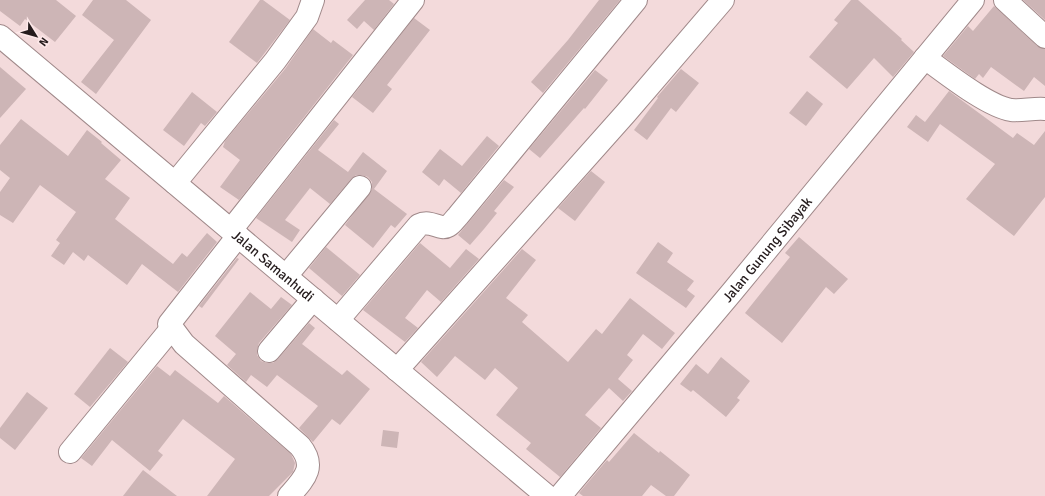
<svg xmlns="http://www.w3.org/2000/svg" width="1045" height="496" font-family="Signika,sans-serif">
  <style>
    .building { fill: #cdb5b6 }
    .lines { fill: none; stroke-linecap: round; stroke-linejoin: round }
    .minor-casing { stroke: #a0898a; stroke-width: 24 }
    .minor { stroke: #fff; stroke-width: 22 }
    .labels { text-anchor: middle; stroke-width: 3.5; stroke-linejoin: round; paint-order: stroke }
    .street-label { font-size: 14px; fill: #241b1c; stroke: #fde8e9 }
  </style>
  <rect width="100%" height="100%" fill="#f3dadb"/>
  <g class="building">
    <path d="M 0,0 L 56,0 L 76,16 L 55,42 L 25,19 L 20,26 L 0,11 Z"/>
    <path d="M 93,0 L 126,0 L 151,20 L 96,94 L 81,82 L 114,40 L 82,15 Z"/>
    <path d="M 260,0 L 263,0 L 290,20 L 257,63 L 229,42 Z"/>
    <path d="M 365,0 L 389,0 L 394,4 L 374,30 L 364,21 L 357,29 L 347,20 Z"/>
    <path d="M 599,0 L 620,0 L 543,93 L 531,82 L 568,40 Z"/>
    <path d="M 851,0 L 858,0 L 902,39 L 901,40 L 914,52 L 893,77 L 874,58 L 847,89 L 809,57 L 838,23 L 834,20 Z"/>
    <path d="M 1023,0 L 1045,0 L 1045,20 Z"/>
    <path d="M 994,6 L 1037,46 L 1045,49 L 1045,86 L 1034,77 L 1024,91 L 991,67 L 983,78 L 979,74 L 975,79 L 943,56 L 968,26 L 973,31 Z"/>
    <path d="M 414,18 L 430,30 L 387,85 L 392,89 L 373,113 L 352,97 Z"/>
    <path d="M 313,29 L 331,43 L 333,40 L 353,55 L 239,200 L 220,187 L 240,160 L 223,147 L 225,141 L 285,69 Z"/>
    <path d="M 0,67 L 26,89 L 0,118 Z"/>
    <path d="M 681,69 L 699,83 L 676,112 L 671,108 L 647,140 L 634,130 L 658,98 L 657,97 Z"/>
    <path d="M 595,70 L 608,80 L 585,109 L 584,108 L 540,158 L 529,149 Z"/>
    <path d="M 807,91 L 823,104 L 806,126 L 789,113 Z"/>
    <path d="M 949,91 L 1013,138 L 1017,133 L 1034,145 L 1045,131 L 1045,197 L 1014,236 L 966,199 L 995,164 L 940,124 L 928,142 L 907,127 L 916,115 L 925,122 Z"/>
    <path d="M 192,92 L 217,112 L 205,126 L 201,123 L 184,146 L 163,130 Z"/>
    <path d="M 21,119 L 68,156 L 87,130 L 102,142 L 101,143 L 121,160 L 105,179 L 130,198 L 115,219 L 173,264 L 182,253 L 187,257 L 207,233 L 217,242 L 178,292 L 142,264 L 127,285 L 88,255 L 84,261 L 73,252 L 64,265 L 51,256 L 60,243 L 56,240 L 76,212 L 40,185 L 13,223 L 0,215 L 0,192 L 10,178 L 0,170 L 0,145 Z"/>
    <path d="M 334,120 L 339,124 L 318,150 L 348,172 L 363,152 L 387,171 L 374,189 L 407,214 L 395,228 L 391,225 L 373,248 L 345,225 L 372,189 L 372,182 L 368,177 L 362,175 L 356,175 L 351,179 L 330,204 L 310,188 L 285,220 L 300,230 L 292,242 L 256,218 Z"/>
    <path d="M 487,136 L 499,146 L 461,193 L 444,179 L 439,186 L 422,172 L 440,149 L 462,166 Z"/>
    <path d="M 591,171 L 605,182 L 575,221 L 558,208 Z"/>
    <path d="M 504,180 L 514,187 L 494,211 L 497,213 L 484,229 L 470,245 L 458,235 Z"/>
    <path d="M 799,237 L 848,279 L 834,294 L 826,287 L 782,343 L 745,313 L 790,257 L 785,253 Z"/>
    <path d="M 658,242 L 673,253 L 667,262 L 694,281 L 687,290 L 695,296 L 686,308 L 636,273 Z"/>
    <path d="M 420,243 L 450,268 L 466,249 L 479,259 L 441,302 L 427,290 L 405,318 L 418,328 L 405,342 L 363,310 Z"/>
    <path d="M 326,247 L 360,275 L 342,296 L 309,268 Z"/>
    <path d="M 522,249 L 536,260 L 506,298 L 528,315 L 522,322 L 568,362 L 596,329 L 602,334 L 630,298 L 675,333 L 662,349 L 643,334 L 627,355 L 633,360 L 618,379 L 632,391 L 623,401 L 609,388 L 585,415 L 601,428 L 560,477 L 526,449 L 531,443 L 496,415 L 518,388 L 495,368 L 485,380 L 455,356 L 437,377 L 421,362 Z"/>
    <path d="M 237,258 L 239,259 L 202,308 L 199,306 Z"/>
    <path d="M 250,292 L 271,309 L 281,297 L 292,305 L 259,343 L 257,349 L 257,355 L 261,361 L 267,363 L 273,363 L 278,359 L 309,323 L 315,328 L 302,344 L 342,375 L 347,370 L 370,389 L 340,425 L 332,419 L 313,442 L 299,428 L 318,406 L 277,375 L 267,387 L 251,375 L 246,382 L 227,365 L 236,354 L 215,336 Z"/>
    <path d="M 110,348 L 128,362 L 90,407 L 74,394 Z"/>
    <path d="M 721,357 L 750,381 L 737,398 L 740,400 L 726,417 L 693,390 L 691,392 L 680,384 L 696,364 L 708,374 Z"/>
    <path d="M 157,366 L 170,376 L 175,370 L 218,403 L 224,396 L 291,454 L 295,463 L 293,472 L 269,496 L 207,496 L 235,459 L 183,419 L 158,451 L 163,455 L 150,471 L 112,440 L 92,466 L 81,458 Z"/>
    <path d="M 27,392 L 48,408 L 15,450 L 0,438 L 0,428 Z"/>
    <path d="M 383,430 L 399,432 L 397,448 L 381,446 Z"/>
    <path d="M 634,433 L 659,453 L 660,451 L 690,475 L 674,496 L 666,496 L 651,485 L 642,496 L 583,496 L 579,493 L 607,460 L 609,462 Z"/>
    <path d="M 143,470 L 177,496 L 123,496 Z"/>
  </g>
  <g class="lines">
    <g class="minor-casing">
      <g id="minor">
        <path d="M 1005,0 L 1045,37"/>
        <path id="s1" d="M 0,36 L 547,496"/>
        <path d="M 925,58 C 946,73 987,106 1011,110 C 1022,111 1034,108 1045,109"/>
        <path d="M 175,183 L 275,61 L 307,17 L 313,0"/>
        <path d="M 231,230 L 413,0"/>
        <path d="M 238,236 L 169,324 L 184,344 L 300,446 C 317,467 304,479 289,496"/>
        <path d="M 286,276 L 360,187"/>
        <path d="M 338,320 L 419,225 C 431,219 440,231 448,226 C 452,224 455,219 458,216 L 636,0"/>
        <path d="M 269,351 L 313,299"/>
        <path d="M 397,370 L 626,113 L 723,0"/>
        <path d="M 70,452 L 171,329"/>
        <path id="s2" d="M 560,496 L 732,292 L 973,0"/>
      </g>
    </g>
    <use href="#minor" class="minor"/>
  </g>
  <g class="labels">
    <g class="street-label">
      <text dy="5" stroke="none"><textPath href="#s2" startOffset="322">Jalan Gunung Sibayak</textPath></text>
      <text dy="5" stroke="none"><textPath href="#s1" startOffset="357">Jalan Samanhudi</textPath></text>
    </g>
  </g>
  <g transform="translate(36 36) rotate(127)" stroke="#fde8e9" stroke-width="3" paint-order="stroke">
  <path d="M0-3L7 15L0 10L-7 15Z" fill="#241b1c"/>
  <text y="-6" font-size="11" font-weight="bold" text-anchor="middle" fill="#241b1c">N</text>
  </g>
</svg>
